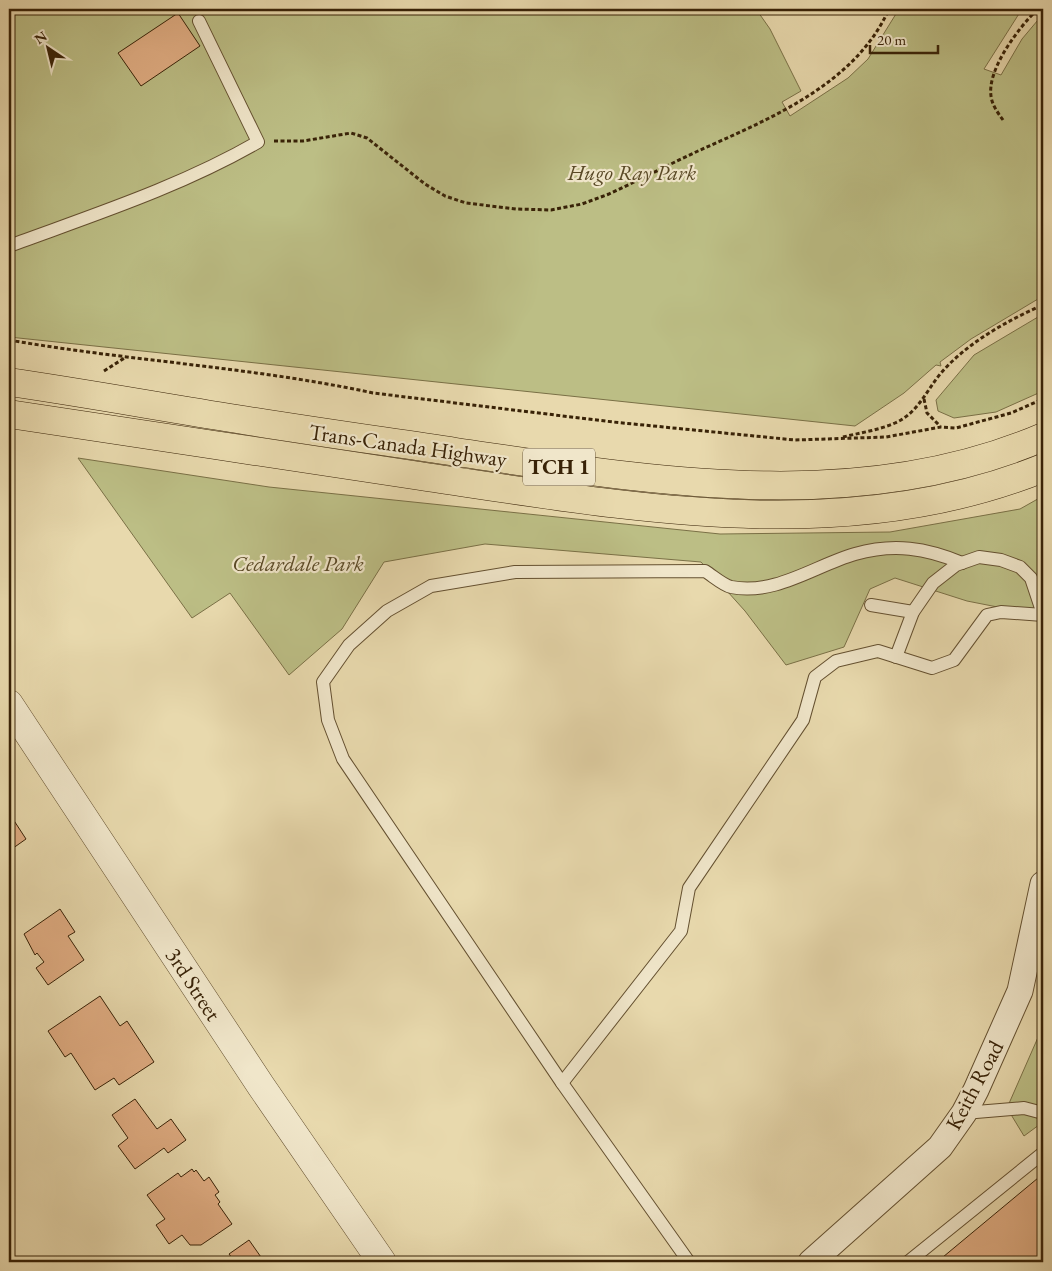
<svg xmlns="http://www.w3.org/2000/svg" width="1052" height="1271" font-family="'EB Garamond',serif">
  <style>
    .green { fill: #bcbe85; stroke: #7a7046 }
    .building { fill: #e0ad83; stroke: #382207 }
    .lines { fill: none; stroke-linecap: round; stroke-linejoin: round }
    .service-casing { stroke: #645030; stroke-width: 14 }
    .minor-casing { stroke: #645030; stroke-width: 27 }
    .tertiary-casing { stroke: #645030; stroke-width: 29 }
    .motorway-casing { stroke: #382207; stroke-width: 29 }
    .path { stroke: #382207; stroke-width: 3; stroke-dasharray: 4 2.5; stroke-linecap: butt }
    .service { stroke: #f0e6ca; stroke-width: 12 }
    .minor { stroke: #f0e6ca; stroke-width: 25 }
    .tertiary { stroke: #f0e6ca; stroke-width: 28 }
    .motorway { stroke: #e8d9ad; stroke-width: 28 }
    .labels { text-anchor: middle; stroke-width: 4.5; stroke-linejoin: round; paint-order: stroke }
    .shield { fill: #f0e6ca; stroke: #6f5d42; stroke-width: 1 }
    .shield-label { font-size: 21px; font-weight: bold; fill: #382207 }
    .park-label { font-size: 22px; font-style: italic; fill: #594926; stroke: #f0e6ca }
    .street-label { font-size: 22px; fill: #382207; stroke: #f0e6ca }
  </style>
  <rect width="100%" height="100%" fill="#e8d9ad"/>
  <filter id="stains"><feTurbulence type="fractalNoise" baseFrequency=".004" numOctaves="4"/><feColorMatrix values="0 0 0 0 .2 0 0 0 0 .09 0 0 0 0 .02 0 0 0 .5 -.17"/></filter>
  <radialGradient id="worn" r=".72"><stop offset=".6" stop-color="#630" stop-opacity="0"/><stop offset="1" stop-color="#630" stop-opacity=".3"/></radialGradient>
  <g class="green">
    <path d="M 9,9 L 756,9 L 770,29 L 801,91 L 782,102 L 790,116 L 848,78 L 868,59 L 899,9 L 1022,9 L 984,69 L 1001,75 L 1022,39 L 1043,14 L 1043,296 L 971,339 L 940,362 L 941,366 L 936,365 L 904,393 L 855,426 L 9,337 Z"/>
    <path d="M 1043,314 L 1043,391 L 996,412 L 954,418 L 938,411 L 936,400 L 974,355 Z"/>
    <path d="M 78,458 L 269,487 L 720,534 L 890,532 L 1020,509 L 1043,496 L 1043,616 L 967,601 L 895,578 L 870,589 L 844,647 L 786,665 L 745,611 L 701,562 L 485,544 L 384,562 L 342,629 L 289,675 L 230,593 L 192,618 Z"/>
    <path d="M 1043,1026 L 1043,1122 L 1024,1136 L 1007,1108 Z"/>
  </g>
  <g class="building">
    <path d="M 178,13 L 200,46 L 141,86 L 118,53 Z"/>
    <path d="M 11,816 L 26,839 L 9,851 L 9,818 Z"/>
    <path d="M 60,909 L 75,932 L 68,936 L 84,960 L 48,985 L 36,968 L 44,962 L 37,953 L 35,955 L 24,934 Z"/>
    <path d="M 100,996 L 120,1026 L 127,1021 L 154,1062 L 119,1085 L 114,1078 L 95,1090 L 71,1053 L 65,1057 L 48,1031 Z"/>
    <path d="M 135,1099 L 157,1129 L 171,1119 L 186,1140 L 168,1153 L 164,1148 L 135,1169 L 118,1146 L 128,1138 L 112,1115 Z"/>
    <path d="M 192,1169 L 194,1172 L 196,1170 L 204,1181 L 209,1177 L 219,1192 L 215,1195 L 220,1202 L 218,1204 L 232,1224 L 201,1245 L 190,1245 L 182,1235 L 169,1244 L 156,1225 L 165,1219 L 147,1195 L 178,1173 L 181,1177 Z"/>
    <path d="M 1038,1178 L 1043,1184 L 1043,1262 L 937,1262 Z"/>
    <path d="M 249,1240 L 263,1260 L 259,1262 L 235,1262 L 229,1254 Z"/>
  </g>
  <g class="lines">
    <g class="service-casing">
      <g id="service">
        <path d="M 9,246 C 93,215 180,187 258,142 L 199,21"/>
        <path d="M 871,605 L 913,612"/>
        <path d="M 896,657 L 913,612 L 933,583 L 956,565 L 979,557 L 1001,560 L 1020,567 L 1031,578 L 1043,614"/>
        <path d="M 562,1083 L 681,931 L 689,888 L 803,720 L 815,677 L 836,661 L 878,651 L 932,668 L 954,660 L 987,615 L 1001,612 L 1043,615"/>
        <path d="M 964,1113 L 1024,1108 L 1043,1113"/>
        <path d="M 689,1262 L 562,1083 L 343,759 L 328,720 L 323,682 L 349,645 L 387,611 L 431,586 L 515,572 L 705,571 C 713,576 723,585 731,587 C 775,596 816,565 855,554 C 894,543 926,548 962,563"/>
        <path d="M 908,1262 L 1043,1153"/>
      </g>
    </g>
    <g class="minor-casing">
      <path id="minor" d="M 811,1262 L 940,1147 L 964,1113 L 976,1090 L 1020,991 L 1043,884"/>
    </g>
    <g class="tertiary-casing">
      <path id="tertiary" d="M 9,704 L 261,1086 L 382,1262"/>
    </g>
    <g class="motorway-casing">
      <g id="motorway">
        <path d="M 9,382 C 85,393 161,407 237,419 C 310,431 383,441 456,452 C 650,480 857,517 1043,437"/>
        <path d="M 9,414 C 146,435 283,455 420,476 C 625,506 844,549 1043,468"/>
      </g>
    </g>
    <g class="path">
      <path d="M 1003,120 C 998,113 992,105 991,96 C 987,69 1019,27 1038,9"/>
      <path d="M 274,141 L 303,141 L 351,133 L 367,138 L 425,184 L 445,196 L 466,203 L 516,209 L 551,210 L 582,204 L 609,194 C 639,180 668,165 698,151 C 769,119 855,85 889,9"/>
      <path d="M 9,340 C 129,361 253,367 373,393 L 613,422 L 795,440 L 886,437 L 941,427 L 956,428 L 1011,413 L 1043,399"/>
      <path d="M 104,371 L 126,357"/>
      <path d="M 924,399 L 927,413 L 940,426"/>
      <path d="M 843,437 C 859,433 879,430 895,423 C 918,413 926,391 941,373 C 967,343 1008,320 1043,305"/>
    </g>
    <use href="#service" class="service"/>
    <use href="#minor" class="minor"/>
    <use href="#tertiary" class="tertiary"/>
    <use href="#motorway" class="motorway"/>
  </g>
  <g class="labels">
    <rect class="shield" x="523" y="448.5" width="72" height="37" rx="4"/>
    <g class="shield-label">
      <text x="559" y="474">TCH 1</text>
    </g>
    <g class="park-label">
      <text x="632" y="180">Hugo Ray Park</text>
      <text x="298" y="571">Cedardale Park</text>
    </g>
    <g class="street-label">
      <text transform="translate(408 445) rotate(8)" y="8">Trans-Canada Highway</text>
      <text transform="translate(194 984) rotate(57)" y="8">3rd Street</text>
      <text transform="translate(974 1085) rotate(-62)" y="8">Keith Road</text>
    </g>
  </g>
  <rect width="1052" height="1271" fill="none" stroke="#e8d9ad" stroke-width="30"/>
  <rect x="10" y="10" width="1032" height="1251" fill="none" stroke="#382207" stroke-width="2.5"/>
  <rect x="15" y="15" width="1022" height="1241" fill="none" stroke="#382207"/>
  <g transform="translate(48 48) rotate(325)" stroke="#f0e6ca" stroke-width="4" paint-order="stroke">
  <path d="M0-4L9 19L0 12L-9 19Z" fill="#382207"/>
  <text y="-8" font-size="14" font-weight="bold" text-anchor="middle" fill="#382207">N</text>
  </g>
  <path d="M870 45v8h68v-8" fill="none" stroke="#382207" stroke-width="2.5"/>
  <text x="877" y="45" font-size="15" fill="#382207" stroke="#f0e6ca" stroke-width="4" paint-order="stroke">20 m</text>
  <rect width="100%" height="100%" filter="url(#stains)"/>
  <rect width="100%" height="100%" fill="url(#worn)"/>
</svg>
